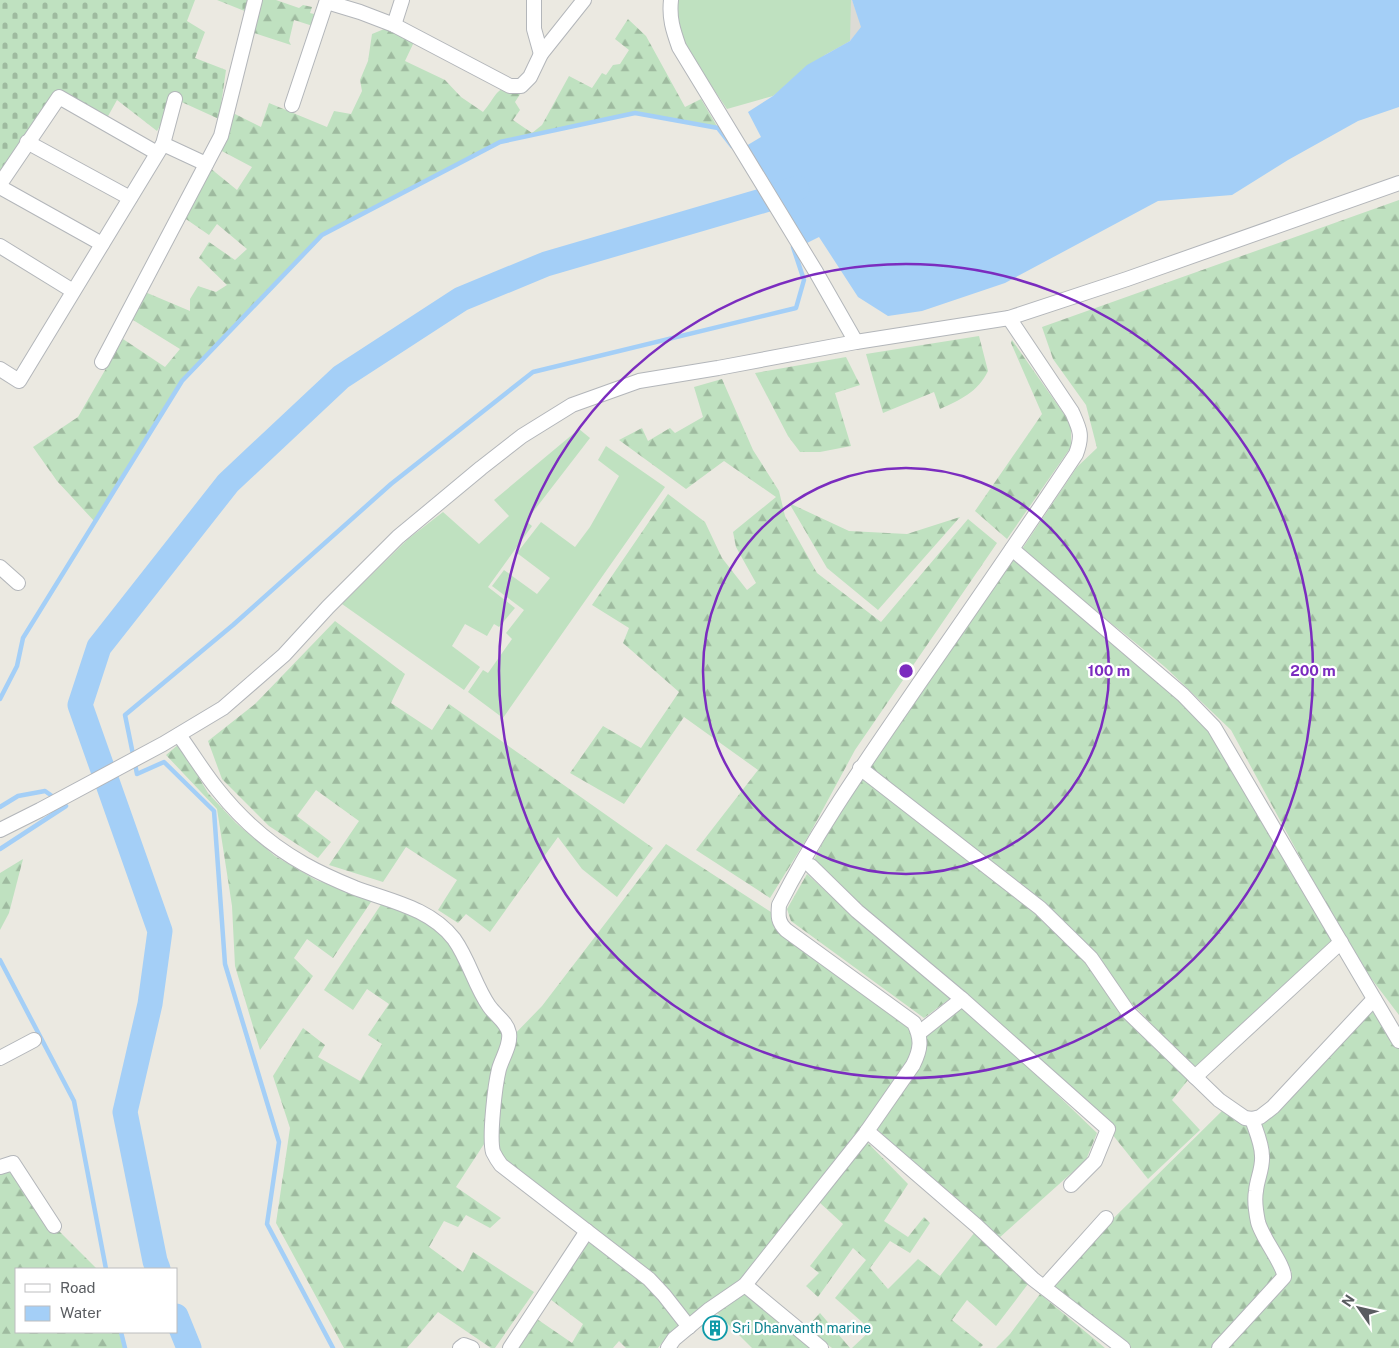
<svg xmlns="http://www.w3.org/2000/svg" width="1399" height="1348" font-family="'Public Sans',sans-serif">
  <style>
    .industrial { fill: #dcdbd5 }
    .grass { fill: #bfe1c0 }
    .forest { fill: url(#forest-firs); fill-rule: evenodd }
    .cemetery { fill: url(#cemetery-stones) }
    .water { fill: #a4cff7 }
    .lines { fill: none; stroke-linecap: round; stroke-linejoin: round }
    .stream { stroke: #a4cff7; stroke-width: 4.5 }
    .river { stroke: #a4cff7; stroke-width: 25 }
    .street-casing { stroke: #b3b6ba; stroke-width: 16 }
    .street { stroke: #fff; stroke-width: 14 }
    .ring { fill: none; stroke: #7b2cbf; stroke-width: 2.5 }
    .labels { text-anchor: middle; stroke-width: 4.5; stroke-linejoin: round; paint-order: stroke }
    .culture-label { font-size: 14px; fill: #0d838f; stroke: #fff; text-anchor: start }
    .centre { fill: #7b2cbf; stroke: #fff; stroke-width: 2.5 }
    .ring-label { font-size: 15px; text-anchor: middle; font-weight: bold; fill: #7b2cbf; stroke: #fff; stroke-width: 4.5; stroke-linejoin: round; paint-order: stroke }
  </style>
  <defs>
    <pattern id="forest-firs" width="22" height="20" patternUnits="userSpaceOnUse" patternTransform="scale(1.25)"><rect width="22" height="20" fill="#bfe1c0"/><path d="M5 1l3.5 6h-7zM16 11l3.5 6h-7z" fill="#9eba9f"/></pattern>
    <pattern id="cemetery-stones" width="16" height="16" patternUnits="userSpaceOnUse" patternTransform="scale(1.25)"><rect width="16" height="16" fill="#bfe1c0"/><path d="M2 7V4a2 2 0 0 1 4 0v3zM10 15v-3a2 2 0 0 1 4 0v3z" fill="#9eba9f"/></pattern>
  </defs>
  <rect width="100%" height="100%" fill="#ebe9e1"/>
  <path class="industrial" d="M 810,0 L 852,0 L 862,27 L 850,41 L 835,50 Z"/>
  <g class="grass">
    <path d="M 674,0 L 851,0 L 850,41 L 825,55 L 773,96 L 727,109 L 671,26 Z"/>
    <path d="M 579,429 L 590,438 L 526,521 L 532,526 L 488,587 L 515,608 L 499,627 L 494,624 L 487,636 L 465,624 L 452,646 L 480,667 L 464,690 L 342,604 L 408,539 L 443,512 L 479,544 L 509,516 L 494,500 Z"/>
    <path d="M 606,446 L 665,487 L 503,718 L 468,692 L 483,670 L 488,673 L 512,639 L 506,633 L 524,610 L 492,586 L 504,570 L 537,594 L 550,578 L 517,553 L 541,522 L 575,547 L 590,527 L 619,476 L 598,460 Z"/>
  </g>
  <g class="forest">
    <path d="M 259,0 L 276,0 L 299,8 L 303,5 L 312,7 L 310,13 L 318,15 L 316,27 L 294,20 L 289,41 L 291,45 L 251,32 Z"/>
    <path d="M 628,19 L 646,36 L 685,107 L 701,99 L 718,128 L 635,113 L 500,142 L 322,235 L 182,381 L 95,522 L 57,481 L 33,447 L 78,417 L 123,339 L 165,367 L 180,349 L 133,320 L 145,292 L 190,311 L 190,299 L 198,286 L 216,292 L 227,285 L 199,258 L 209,242 L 235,260 L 247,249 L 217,224 L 209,235 L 183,217 L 210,168 L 237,190 L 252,167 L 218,149 L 231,112 L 261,127 L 269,103 L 327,127 L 334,111 L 351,114 L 362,91 L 360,80 L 368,61 L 372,34 L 394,25 L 414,42 L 405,61 L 445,80 L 461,97 L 483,112 C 499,93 495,84 524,88 L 515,102 L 520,110 L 513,120 L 532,133 L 542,125 L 569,76 L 592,88 L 602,73 L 606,75 L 613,65 L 620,64 L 629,50 L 615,39 Z"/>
    <path d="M 1399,200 L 1399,1015 L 1364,969 L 1337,925 L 1231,730 L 1165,667 L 1121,631 L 1065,588 L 1022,549 L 1077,467 L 1097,448 L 1086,405 L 1053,359 L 1042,327 Z"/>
    <path d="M 979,336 L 988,371 C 978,392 960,400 940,409 L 934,392 L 883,413 L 866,354 Z"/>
    <path d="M 1012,340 L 1071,424 L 1071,447 L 1007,539 L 975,511 L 1042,414 L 1011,343 Z"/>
    <path d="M 846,357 L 860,385 L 835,393 L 851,446 L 820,452 L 800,452 L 788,436 L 755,373 Z"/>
    <path d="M 722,379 L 753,450 L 779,491 L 785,516 L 817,573 L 881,622 L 968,519 L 997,543 L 855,750 L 809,835 L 770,898 L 696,850 L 758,770 L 684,717 L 624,804 L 570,773 L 603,726 L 641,748 L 679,692 L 623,643 L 629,628 L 592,605 L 668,494 L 705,522 L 722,558 L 747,590 L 756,583 L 736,547 L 733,532 L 776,497 L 724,461 L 686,489 L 619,440 L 642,428 L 648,441 L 670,428 L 675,433 L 703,417 L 694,387 Z"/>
    <path d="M 789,503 L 849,531 L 907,534 L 960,517 L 878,610 L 827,568 Z"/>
    <path d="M 1012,549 L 1214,727 L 1341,942 L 1197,1072 L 1123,994 L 1192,1075 L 1172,1100 L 1200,1130 L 1148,1179 L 1108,1129 L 811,866 L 860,768 Z"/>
    <path d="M 335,621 L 405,674 L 391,703 L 432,730 L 449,704 L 653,848 L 617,897 L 582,869 L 558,837 L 490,932 L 466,914 L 458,923 L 438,910 L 457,880 L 406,847 L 383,882 L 329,865 L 359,821 L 316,790 L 297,816 L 331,842 L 318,858 L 269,826 L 222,779 L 208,741 L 255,704 Z"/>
    <path d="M 179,744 L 208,793 L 236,823 L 275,856 L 316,880 L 373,899 L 333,958 L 307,939 L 294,958 L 313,976 L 260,1050 L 235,966 L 232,906 L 217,809 L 166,755 Z"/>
    <path d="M 666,844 L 771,912 L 786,930 L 907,1016 L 920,1053 L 745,1285 L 689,1327 L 649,1279 L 501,1165 L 493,1124 L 509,1040 L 542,1006 Z"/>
    <path d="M 23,859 L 9,913 L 0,930 L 0,873 Z"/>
    <path d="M 807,874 L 845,909 L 952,997 L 924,1018 L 791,921 L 787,909 Z"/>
    <path d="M 382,903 L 399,907 L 438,928 L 453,948 L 504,1033 L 502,1050 L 493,1073 L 484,1144 L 456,1187 L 501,1218 L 490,1228 L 466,1215 L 458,1227 L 444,1221 L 429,1247 L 463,1272 L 473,1252 L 534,1292 L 495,1348 L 491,1348 L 438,1312 L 407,1348 L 344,1348 L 276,1223 L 290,1128 L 273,1076 L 303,1028 L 325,1045 L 318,1057 L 360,1081 L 382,1044 L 368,1035 L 389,1004 L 367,989 L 353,1010 L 324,990 Z"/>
    <path d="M 1374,999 L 1399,1044 L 1399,1348 L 1123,1348 L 1044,1287 L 1226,1107 L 1260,1123 ZM 1274,1254 L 1292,1272 L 1223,1345 L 1284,1273 Z"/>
    <path d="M 962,1003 L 1097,1133 L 1086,1160 L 999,1238 L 935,1187 L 877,1129 L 924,1034 Z"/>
    <path d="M 867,1142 L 908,1184 L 884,1221 L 908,1237 L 924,1217 L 930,1223 L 910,1253 L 890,1241 L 870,1268 L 888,1289 L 918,1259 L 940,1276 L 975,1232 L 1028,1284 L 996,1326 L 967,1300 L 952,1320 L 983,1345 L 980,1348 L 852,1348 L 871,1330 L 835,1298 L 866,1260 L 853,1248 L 818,1297 L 806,1286 L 819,1273 L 810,1266 L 843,1224 L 819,1202 Z"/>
    <path d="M 0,1164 L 20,1174 L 54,1226 L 97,1269 L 16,1269 L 16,1332 L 121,1332 L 125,1348 L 0,1348 Z"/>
    <path d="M 589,1239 L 650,1285 L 680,1325 L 668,1335 L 658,1348 L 626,1348 L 619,1341 L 613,1348 L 514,1348 L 537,1319 L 572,1343 L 583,1324 L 550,1299 Z"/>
    <path d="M 744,1291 L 814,1348 L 752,1348 L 717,1313 Z"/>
    <path d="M 1040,1294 L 1105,1348 L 996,1348 L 1010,1334 Z"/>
    <path d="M 820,1313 L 850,1348 L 832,1348 L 806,1328 Z"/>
  </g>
  <g class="cemetery">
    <path d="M 0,0 L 195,0 L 187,21 L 205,32 L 195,58 L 226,70 L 219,119 L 175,99 L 157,131 L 117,100 L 107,118 L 59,97 L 0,188 Z"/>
    <path d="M 217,0 L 247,0 L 247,12 Z"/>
  </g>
  <path class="water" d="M 852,0 L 1399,0 L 1399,107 L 1358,121 L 1288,160 L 1232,195 L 1158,201 L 1005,283 L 922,311 L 888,316 L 858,297 L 819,237 L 795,249 L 736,152 L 761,137 L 748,112 L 773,96 L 807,65 L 850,41 L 861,27 Z"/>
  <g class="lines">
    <g class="stream">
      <path d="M 0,699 L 17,666 L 23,638 L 182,381 L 322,235 L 500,142 L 635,113 L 718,128 L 732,146"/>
      <path d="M 0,807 L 18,796 L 45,791 L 66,806 L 0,849"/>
      <path d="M 0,960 L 74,1101 L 106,1269"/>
      <path d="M 121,1332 L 125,1348"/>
      <path d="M 333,1348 L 267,1224 L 279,1142 L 225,964 L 214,811 L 164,762 L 137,774 L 125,715 L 233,625 L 391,484 L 533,372 L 796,308 L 804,280 L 793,247"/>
    </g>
    <g class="river">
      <path d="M 158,1269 L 155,1261 L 125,1112 L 150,1004 L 160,931 L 80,705 L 99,647 L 228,483 L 341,377 L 461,299 L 546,264 L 765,200 L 797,188"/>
      <path d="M 176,1316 L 189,1348"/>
    </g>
    <g class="street-casing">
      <g id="street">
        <path d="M 534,0 L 534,29 L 541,54"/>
        <path d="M 671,0 C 669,18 673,30 679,47 L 816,272 L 856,342"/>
        <path d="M 327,2 L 360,12 L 394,25 L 510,86 L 521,86 L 530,77 L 541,54 L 584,0"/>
        <path d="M 394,25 L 402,0"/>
        <path d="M 292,105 L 327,0"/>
        <path d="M 27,142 L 130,198"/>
        <path d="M 163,144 L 206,164"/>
        <path d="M 0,184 L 59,97 L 157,153"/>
        <path d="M 0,187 L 102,244"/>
        <path d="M 0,246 L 73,291"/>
        <path d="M 102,362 L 221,136 L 255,0"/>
        <path d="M 0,369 L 19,381 L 163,144 L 175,99"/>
        <path d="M 1012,549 L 1183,695 L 1214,727 L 1399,1041"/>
        <path d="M 0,567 L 18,583"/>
        <path d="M 179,735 C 192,753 204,773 218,790 C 241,819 272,846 304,864 C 320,873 338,881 355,888 C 390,901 430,908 454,939 C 469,960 475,986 489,1006 C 495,1015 507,1022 509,1033 C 511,1045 502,1058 499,1069 C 495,1085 489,1137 493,1152 C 495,1156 498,1161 501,1165 L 649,1279 L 664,1295 L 689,1327"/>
        <path d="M 860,768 L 1040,908 L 1091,958 L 1128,1012 L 1219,1100 L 1245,1118 L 1252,1119 L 1260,1117 L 1273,1107 L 1374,999"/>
        <path d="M 0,830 L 40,810 L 163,744 L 223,708 L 284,655 L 328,607 L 398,537 L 481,468 L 522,436 L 572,405 L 639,381 L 718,368 L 856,342 L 1009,318 L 1127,279 L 1399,183"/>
        <path d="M 811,866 L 857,911 L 962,999 L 1108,1129 L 1095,1161 L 1071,1185"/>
        <path d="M 919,1033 L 962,999"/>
        <path d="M 0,1058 L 34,1040"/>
        <path d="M 1195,1077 L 1341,942"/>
        <path d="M 867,1131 L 977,1226 L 1033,1279 L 1123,1348"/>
        <path d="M 0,1167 L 13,1163 L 54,1226"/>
        <path d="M 745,1285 L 821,1348"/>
        <path d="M 1044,1287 L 1106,1218"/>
        <path d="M 460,1348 L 464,1345 L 472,1348"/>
        <path d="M 510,1348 L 587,1231"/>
        <path d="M 668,1348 L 674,1339 L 710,1309 L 745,1285 L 865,1134 L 913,1065 C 921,1049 922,1039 914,1023 L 786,930 C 778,922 778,917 779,905 C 818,828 869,757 918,685 C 971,609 1024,532 1076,454 C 1083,435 1080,430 1072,412 L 1009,318"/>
        <path d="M 1219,1348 L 1284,1277 C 1285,1266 1262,1238 1258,1222 C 1256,1212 1254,1201 1256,1191 C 1257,1179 1263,1168 1262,1156 C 1262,1144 1256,1131 1252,1119"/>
      </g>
    </g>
    <use href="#street" class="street"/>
  </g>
  <g class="ring">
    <circle cx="906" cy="671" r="203"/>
    <circle cx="906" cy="671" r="407"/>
  </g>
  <defs>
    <g id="building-ring" transform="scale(1.25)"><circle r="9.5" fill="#fff" stroke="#0f9aa8" stroke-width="1.5"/><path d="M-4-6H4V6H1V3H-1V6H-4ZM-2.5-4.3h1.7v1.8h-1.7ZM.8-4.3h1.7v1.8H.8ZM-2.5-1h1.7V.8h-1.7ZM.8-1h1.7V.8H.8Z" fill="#0f9aa8"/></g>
  </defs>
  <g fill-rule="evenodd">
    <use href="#building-ring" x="715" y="1328"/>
  </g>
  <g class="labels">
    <g class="culture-label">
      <text x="732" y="1333">Sri Dhanvanth marine</text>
    </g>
  </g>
  <circle cx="906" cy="671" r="8" class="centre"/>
  <g class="ring-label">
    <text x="1109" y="676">100 m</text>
    <text x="1313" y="676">200 m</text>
  </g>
  <rect x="15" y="1268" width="162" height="65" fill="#ffffff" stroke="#bdbebf"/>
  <rect x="25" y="1284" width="25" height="8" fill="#ffffff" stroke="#bdbebf"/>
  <text x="60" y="1293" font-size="15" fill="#595c60">Road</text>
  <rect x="25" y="1306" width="25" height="15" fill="#a4cff7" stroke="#bdbebf"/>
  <text x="60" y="1318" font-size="15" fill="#595c60">Water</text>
  <g transform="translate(1359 1308) rotate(304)" stroke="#ffffff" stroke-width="4" paint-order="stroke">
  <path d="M0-4L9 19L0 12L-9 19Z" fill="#595c60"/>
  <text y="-8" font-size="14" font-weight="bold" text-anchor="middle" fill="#595c60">N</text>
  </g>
</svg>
